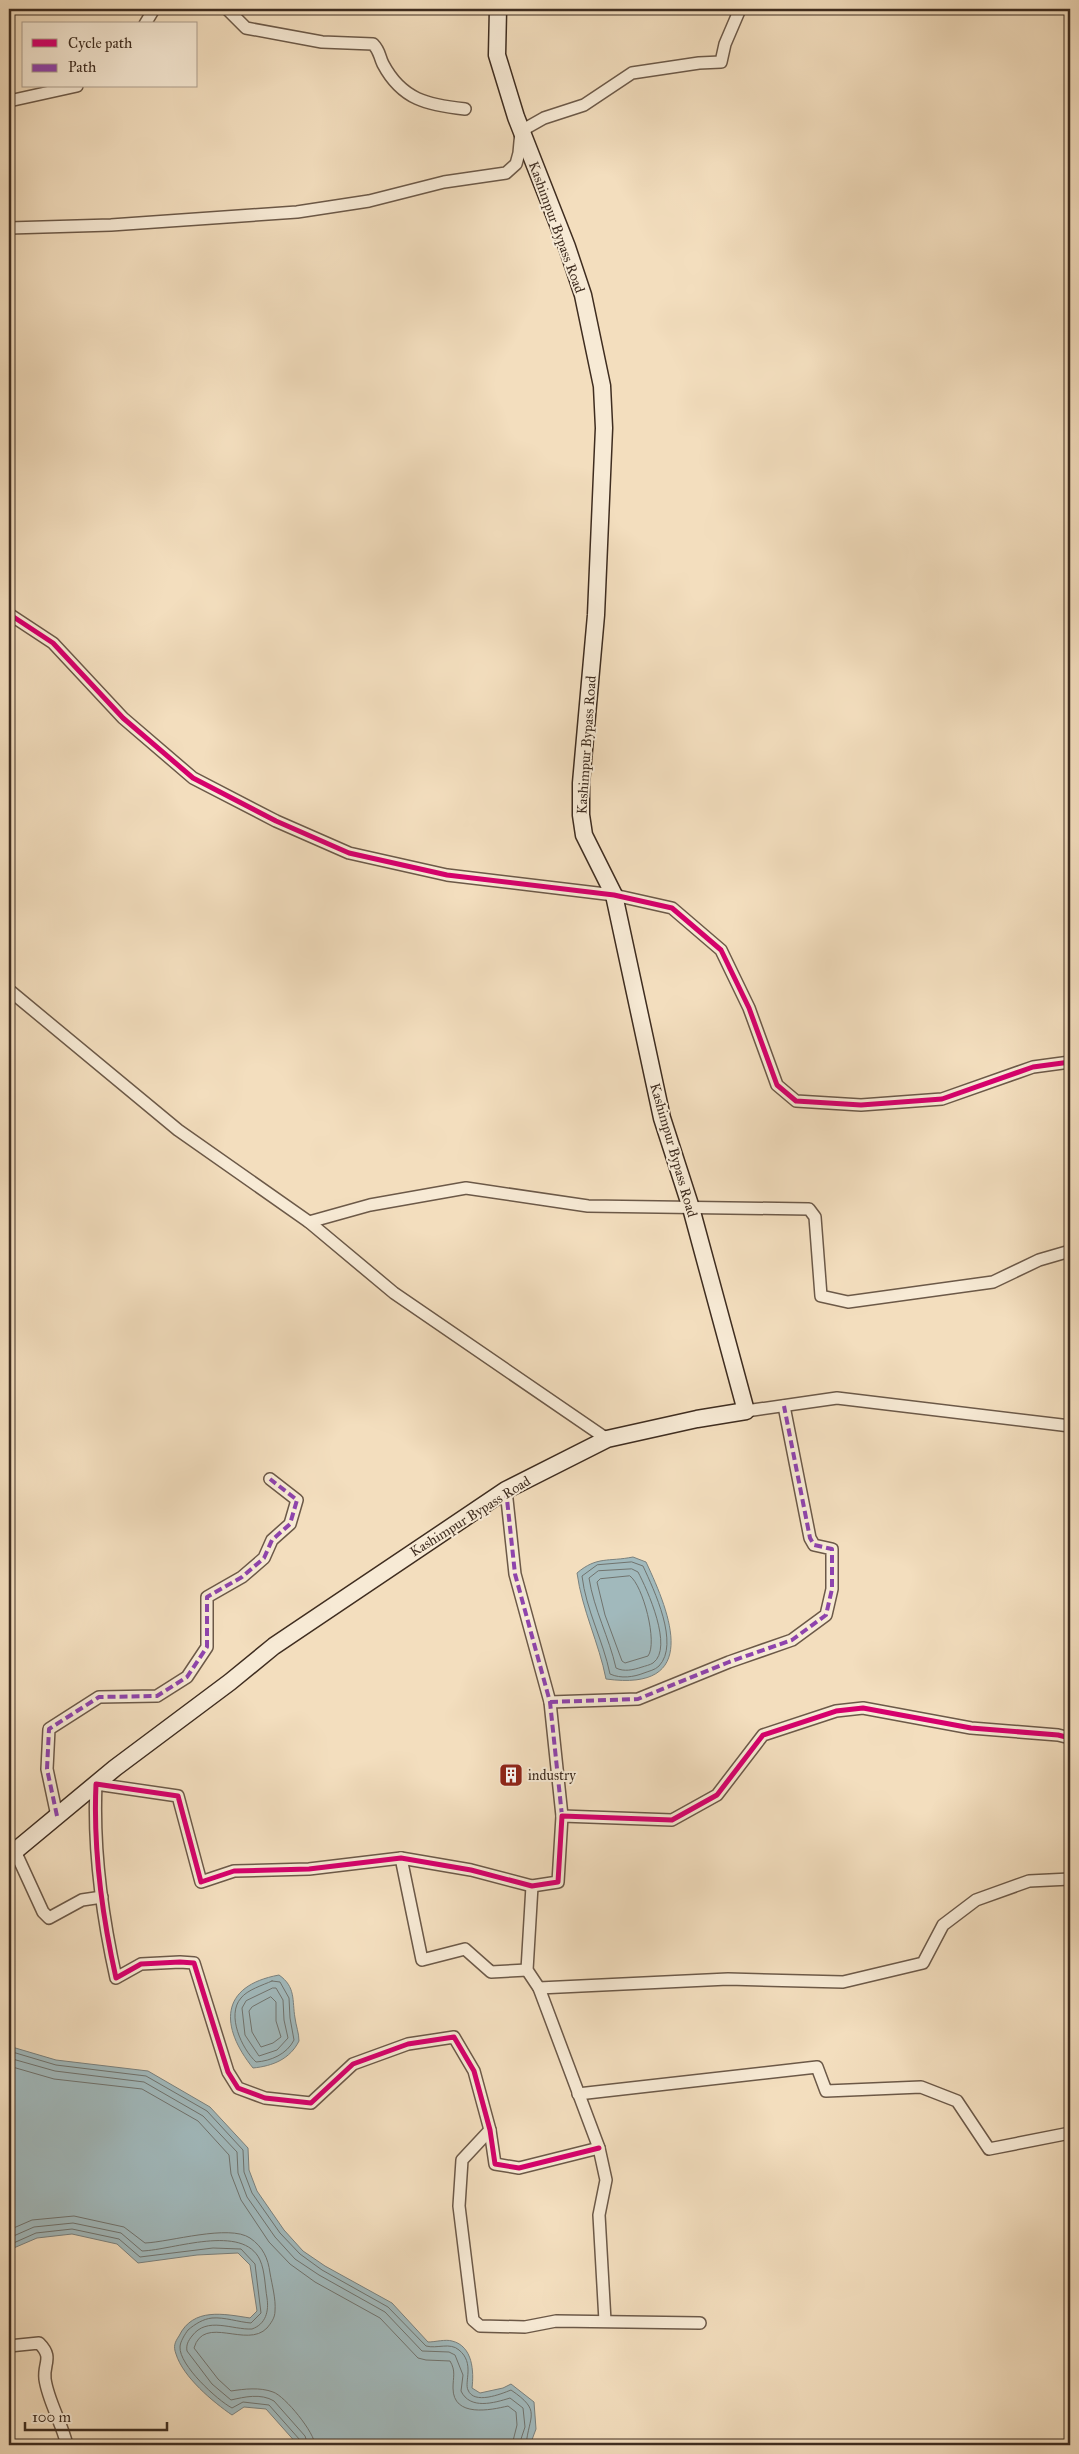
<svg xmlns="http://www.w3.org/2000/svg" width="1079" height="2454" font-family="'IM FELL Great Primer',serif">
  <style>
    .water { fill: #a1b9bc; stroke: #7a817e }
    .lines { fill: none; stroke-linecap: round; stroke-linejoin: round }
    .shore { stroke: #70736e; stroke-width: 1 }
    .street-casing { stroke: #6c5948; stroke-width: 14 }
    .secondary-casing { stroke: #3f2d20; stroke-width: 19 }
    .street { stroke: #f7ead5; stroke-width: 11 }
    .secondary { stroke: #f7ead5; stroke-width: 16 }
    .quiet { stroke: #8e44ad; stroke-width: 4; stroke-dasharray: 8 4; stroke-linecap: butt }
    .cycleway-casing { stroke: #f7ead5; stroke-width: 8 }
    .cycleway { stroke: #d6006c; stroke-width: 5 }
    .labels { text-anchor: middle; stroke-width: 4; stroke-linejoin: round; paint-order: stroke }
    .street-label { font-size: 14px; fill: #3f2d20; stroke: #f7ead5 }
    .poi-label { font-size: 14px; fill: #3f2d20; stroke: #f7ead5; text-anchor: start }
  </style>
  <rect width="100%" height="100%" fill="#f3debe"/>
  <filter id="stains"><feTurbulence type="fractalNoise" baseFrequency=".004" numOctaves="4"/><feColorMatrix values="0 0 0 0 .2 0 0 0 0 .09 0 0 0 0 .02 0 0 0 .5 -.17"/></filter>
  <radialGradient id="worn" r=".72"><stop offset=".6" stop-color="#630" stop-opacity="0"/><stop offset="1" stop-color="#630" stop-opacity=".3"/></radialGradient>
  <g class="water">
    <path d="M 633,1557 L 646,1562 C 671,1615 701,1692 606,1679 C 599,1643 582,1610 577,1573 C 597,1556 608,1562 633,1557 Z"/>
    <path d="M 279,1975 C 296,1987 292,2000 295,2018 C 296,2026 299,2033 299,2041 C 290,2059 273,2066 253,2068 C 220,2027 219,1986 279,1975 Z"/>
    <path d="M 9,2043 L 12,2047 L 56,2060 L 148,2071 L 210,2107 L 248,2148 L 249,2170 L 257,2191 L 284,2230 L 303,2251 L 325,2266 L 392,2303 L 428,2342 C 435,2342 446,2339 452,2341 C 473,2346 474,2372 472,2388 L 480,2393 L 503,2388 L 511,2384 L 534,2402 L 536,2429 L 530,2445 L 298,2445 L 266,2409 L 244,2407 L 232,2415 C 213,2402 183,2377 176,2354 C 173,2346 175,2342 179,2336 C 193,2307 224,2314 250,2318 L 257,2311 L 250,2265 L 238,2253 L 197,2255 L 138,2263 L 117,2244 L 72,2234 L 37,2238 L 9,2250 Z"/>
  </g>
  <g class="lines">
    <g class="shore">
      <path d="M 632,1562 L 643,1566 C 654,1590 680,1644 659,1666 C 655,1670 649,1671 644,1673 C 634,1677 621,1679 610,1674 C 603,1640 586,1610 582,1576 L 597,1565 Z"/>
      <path d="M 632,1569 L 638,1572 C 647,1589 674,1648 653,1663 C 650,1665 645,1666 642,1667 C 633,1670 624,1672 616,1668 C 609,1637 594,1610 589,1578 L 598,1571 Z"/>
      <path d="M 630,1576 C 643,1585 658,1643 648,1656 L 625,1663 L 622,1661 L 605,1615 L 597,1582 L 600,1579 Z"/>
      <path d="M 272,1981 L 280,1982 L 289,1998 L 290,2018 L 294,2040 C 287,2054 271,2061 256,2062 C 242,2049 226,2015 241,1998 C 247,1990 263,1985 272,1981 Z"/>
      <path d="M 273,1988 L 276,1988 L 283,2000 L 284,2020 L 288,2038 L 277,2050 L 259,2056 L 245,2035 L 242,2008 L 246,2001 Z"/>
      <path d="M 271,1997 L 276,2002 L 276,2021 L 281,2037 L 273,2043 L 261,2047 L 252,2032 L 249,2011 L 252,2007 Z"/>
      <path d="M 9,2051 L 56,2065 L 146,2076 L 207,2111 L 243,2150 L 244,2172 L 252,2193 L 280,2233 L 300,2254 L 322,2270 L 388,2307 L 426,2346 C 437,2349 450,2342 459,2350 C 475,2363 464,2382 468,2390 C 474,2405 501,2394 511,2390 C 542,2411 529,2415 526,2445"/>
      <path d="M 9,2058 L 55,2071 L 144,2082 L 203,2116 L 237,2152 L 238,2173 L 247,2197 L 275,2237 L 295,2259 L 319,2275 L 385,2312 L 422,2351 L 449,2352 L 455,2355 L 463,2375 L 461,2391 C 470,2410 494,2403 510,2398 L 523,2408 L 525,2427 L 519,2445"/>
      <path d="M 9,2066 L 54,2079 L 142,2089 L 198,2121 L 229,2155 L 231,2174 L 241,2200 L 269,2242 L 290,2264 L 315,2282 L 380,2318 L 418,2358 L 426,2360 L 450,2361 C 456,2371 453,2377 453,2388 C 453,2418 491,2410 508,2406 L 516,2412 L 517,2425 L 512,2445"/>
      <path d="M 9,2230 L 32,2220 L 74,2216 L 124,2227 L 145,2243 C 170,2242 229,2224 250,2238 C 263,2247 268,2258 270,2273 C 272,2285 276,2299 275,2311 C 275,2318 271,2323 267,2328 C 247,2349 204,2314 194,2348 L 218,2379 L 231,2391 C 244,2389 260,2387 273,2392 C 285,2396 315,2433 315,2445"/>
      <path d="M 9,2238 L 34,2227 L 73,2223 L 121,2233 L 142,2251 C 173,2250 243,2223 260,2260 C 265,2271 265,2287 267,2298 C 269,2311 266,2324 252,2329 C 232,2330 207,2316 192,2336 C 188,2341 186,2345 187,2351 L 212,2384 L 231,2400 C 244,2397 261,2393 274,2401 L 305,2436 L 308,2445"/>
      <path d="M 9,2245 L 36,2233 L 72,2229 L 119,2239 L 140,2257 L 213,2248 L 241,2249 L 255,2264 L 261,2313 L 251,2323 C 238,2322 225,2317 212,2318 C 203,2319 195,2324 188,2330 C 185,2334 180,2342 180,2347 C 179,2365 217,2400 232,2408 L 243,2402 L 269,2405 L 300,2440 L 301,2445"/>
    </g>
    <g class="street-casing">
      <g id="street">
        <path d="M 227,9 L 246,28 L 322,42 L 373,44 C 380,51 379,56 383,64 C 402,100 428,105 465,109"/>
        <path d="M 145,24 L 154,9"/>
        <path d="M 9,101 L 77,86"/>
        <path d="M 9,228 L 111,225 L 297,212 L 369,201 L 444,182 L 506,173 L 516,164 L 519,153 L 521,131 L 544,118 L 584,105 L 632,73 L 699,63 L 721,62 L 725,44 L 740,9"/>
        <path d="M 9,614 L 53,643 L 123,718 L 193,778 L 276,821 L 349,853 L 447,875 L 614,895 L 672,908 L 721,950 L 749,1008 L 777,1085 L 796,1101 L 861,1105 L 942,1099 L 1033,1067 L 1070,1062"/>
        <path d="M 9,990 L 178,1130 L 309,1222 L 394,1293 L 607,1439"/>
        <path d="M 309,1222 L 370,1205 L 466,1188 L 588,1206 L 809,1209 L 815,1217 L 821,1296 L 848,1302 L 993,1282 L 1039,1260 L 1070,1251"/>
        <path d="M 746,1411 L 837,1398 L 1070,1426"/>
        <path d="M 506,1490 L 515,1574 L 550,1702 L 562,1816"/>
        <path d="M 550,1702 L 638,1699 L 729,1662 L 792,1640 L 826,1615 L 832,1589 L 832,1549 L 814,1545 L 810,1538 L 784,1406"/>
        <path d="M 57,1816 L 47,1769 L 49,1729 L 99,1697 L 157,1696 L 187,1677 L 207,1647 L 207,1597 L 242,1577 L 264,1558 L 272,1540 L 290,1524 L 297,1500 L 270,1479"/>
        <path d="M 15,1851 L 43,1912 L 49,1918 L 82,1900 L 102,1897"/>
        <path d="M 401,1858 L 422,1960 L 465,1949 L 491,1972 L 527,1970"/>
        <path d="M 532,1886 L 527,1970 L 539,1988 L 599,2148 L 606,2180 L 599,2215 L 605,2321"/>
        <path d="M 539,1988 L 728,1979 L 843,1982 L 923,1963 L 943,1925 L 976,1900 L 1029,1881 L 1070,1879"/>
        <path d="M 578,2094 L 817,2067 L 826,2091 L 921,2087 L 957,2101 L 989,2149 L 1070,2133"/>
        <path d="M 490,2130 L 462,2160 L 459,2206 L 473,2320 L 480,2326 L 525,2327 L 556,2321 L 700,2323"/>
        <path d="M 599,2148 L 519,2168 L 495,2164 L 490,2130 L 474,2071 L 454,2037 L 408,2044 L 353,2064 L 311,2103 L 265,2098 L 238,2088 L 228,2072 L 194,1963 L 180,1962 L 141,1964 L 116,1978 C 102,1915 93,1849 96,1784 L 178,1796 L 201,1882 L 234,1871 L 309,1869 L 401,1858 L 471,1870 L 532,1886 L 558,1882 L 562,1816 L 672,1820 L 717,1795 L 763,1735 L 836,1711 L 863,1708 L 971,1728 L 1058,1735 L 1070,1738"/>
        <path d="M 9,2346 L 39,2343 C 54,2358 43,2363 45,2379 C 48,2401 62,2423 67,2445"/>
      </g>
    </g>
    <g class="secondary-casing">
      <path id="secondary" d="M 9,1856 L 115,1768 L 230,1682 L 274,1646 L 506,1490 L 607,1439 L 697,1419 L 746,1411 L 691,1208 L 662,1118 L 614,895 L 584,835 L 581,815 L 581,783 L 596,615 L 604,428 L 602,386 L 583,295 L 567,247 L 516,117 L 497,55 L 498,9"/>
    </g>
    <use href="#street" class="street"/>
    <use href="#secondary" class="secondary"/>
    <g class="quiet">
      <path d="M 506,1490 L 515,1574 L 550,1702 L 562,1816"/>
      <path d="M 550,1702 L 638,1699 L 729,1662 L 792,1640 L 826,1615 L 832,1589 L 832,1549 L 814,1545 L 810,1538 L 784,1406"/>
      <path d="M 57,1816 L 47,1769 L 49,1729 L 99,1697 L 157,1696 L 187,1677 L 207,1647 L 207,1597 L 242,1577 L 264,1558 L 272,1540 L 290,1524 L 297,1500 L 270,1479"/>
    </g>
    <g class="cycleway-casing">
      <g id="cycleway">
        <path d="M 9,614 L 53,643 L 123,718 L 193,778 L 276,821 L 349,853 L 447,875 L 614,895 L 672,908 L 721,950 L 749,1008 L 777,1085 L 796,1101 L 861,1105 L 942,1099 L 1033,1067 L 1070,1062"/>
        <path d="M 599,2148 L 519,2168 L 495,2164 L 490,2130 L 474,2071 L 454,2037 L 408,2044 L 353,2064 L 311,2103 L 265,2098 L 238,2088 L 228,2072 L 194,1963 L 180,1962 L 141,1964 L 116,1978 C 102,1915 93,1849 96,1784 L 178,1796 L 201,1882 L 234,1871 L 309,1869 L 401,1858 L 471,1870 L 532,1886 L 558,1882 L 562,1816 L 672,1820 L 717,1795 L 763,1735 L 836,1711 L 863,1708 L 971,1728 L 1058,1735 L 1070,1738"/>
      </g>
    </g>
    <use href="#cycleway" class="cycleway"/>
  </g>
  <defs>
    <g id="building-square" transform="scale(1.25)"><rect x="-9" y="-9" width="18" height="18" rx="4" fill="#8f2418" stroke="#f7ead5"/><path d="M-4-6H4V6H1V3H-1V6H-4ZM-2.5-4.3h1.7v1.8h-1.7ZM.8-4.3h1.7v1.8H.8ZM-2.5-1h1.7V.8h-1.7ZM.8-1h1.7V.8H.8Z" fill="#fff"/></g>
  </defs>
  <g fill-rule="evenodd">
    <use href="#building-square" x="511" y="1775"/>
  </g>
  <g class="labels">
    <g class="street-label">
      <text transform="translate(557 227) rotate(70)" y="5">Kashimpur Bypass Road</text>
      <text transform="translate(586 745) rotate(-86)" y="5">Kashimpur Bypass Road</text>
      <text transform="translate(674 1150) rotate(74)" y="5">Kashimpur Bypass Road</text>
      <text transform="translate(470 1516) rotate(-32)" y="5">Kashimpur Bypass Road</text>
    </g>
    <g class="poi-label">
      <text x="528" y="1780">industry</text>
    </g>
  </g>
  <rect width="1079" height="2454" fill="none" stroke="#f3debe" stroke-width="30"/>
  <rect x="10" y="10" width="1059" height="2434" fill="none" stroke="#3f2d20" stroke-width="2.5"/>
  <rect x="15" y="15" width="1049" height="2424" fill="none" stroke="#3f2d20"/>
  <rect x="22" y="22" width="175" height="65" fill="#f7ead5" stroke="#ad9e8d"/>
  <rect x="32" y="39" width="25" height="8" fill="#d6006c" stroke="#ad9e8d"/>
  <text x="68" y="48" font-size="15" fill="#3f2d20">Cycle path</text>
  <rect x="32" y="64" width="25" height="8" fill="#8e44ad" stroke="#ad9e8d"/>
  <text x="68" y="72" font-size="15" fill="#3f2d20">Path</text>
  <path d="M25 2422v8h142v-8" fill="none" stroke="#3f2d20" stroke-width="2.5"/>
  <text x="32" y="2422" font-size="15" fill="#3f2d20" stroke="#f7ead5" stroke-width="4" paint-order="stroke">100 m</text>
  <rect width="100%" height="100%" filter="url(#stains)"/>
  <rect width="100%" height="100%" fill="url(#worn)"/>
</svg>
